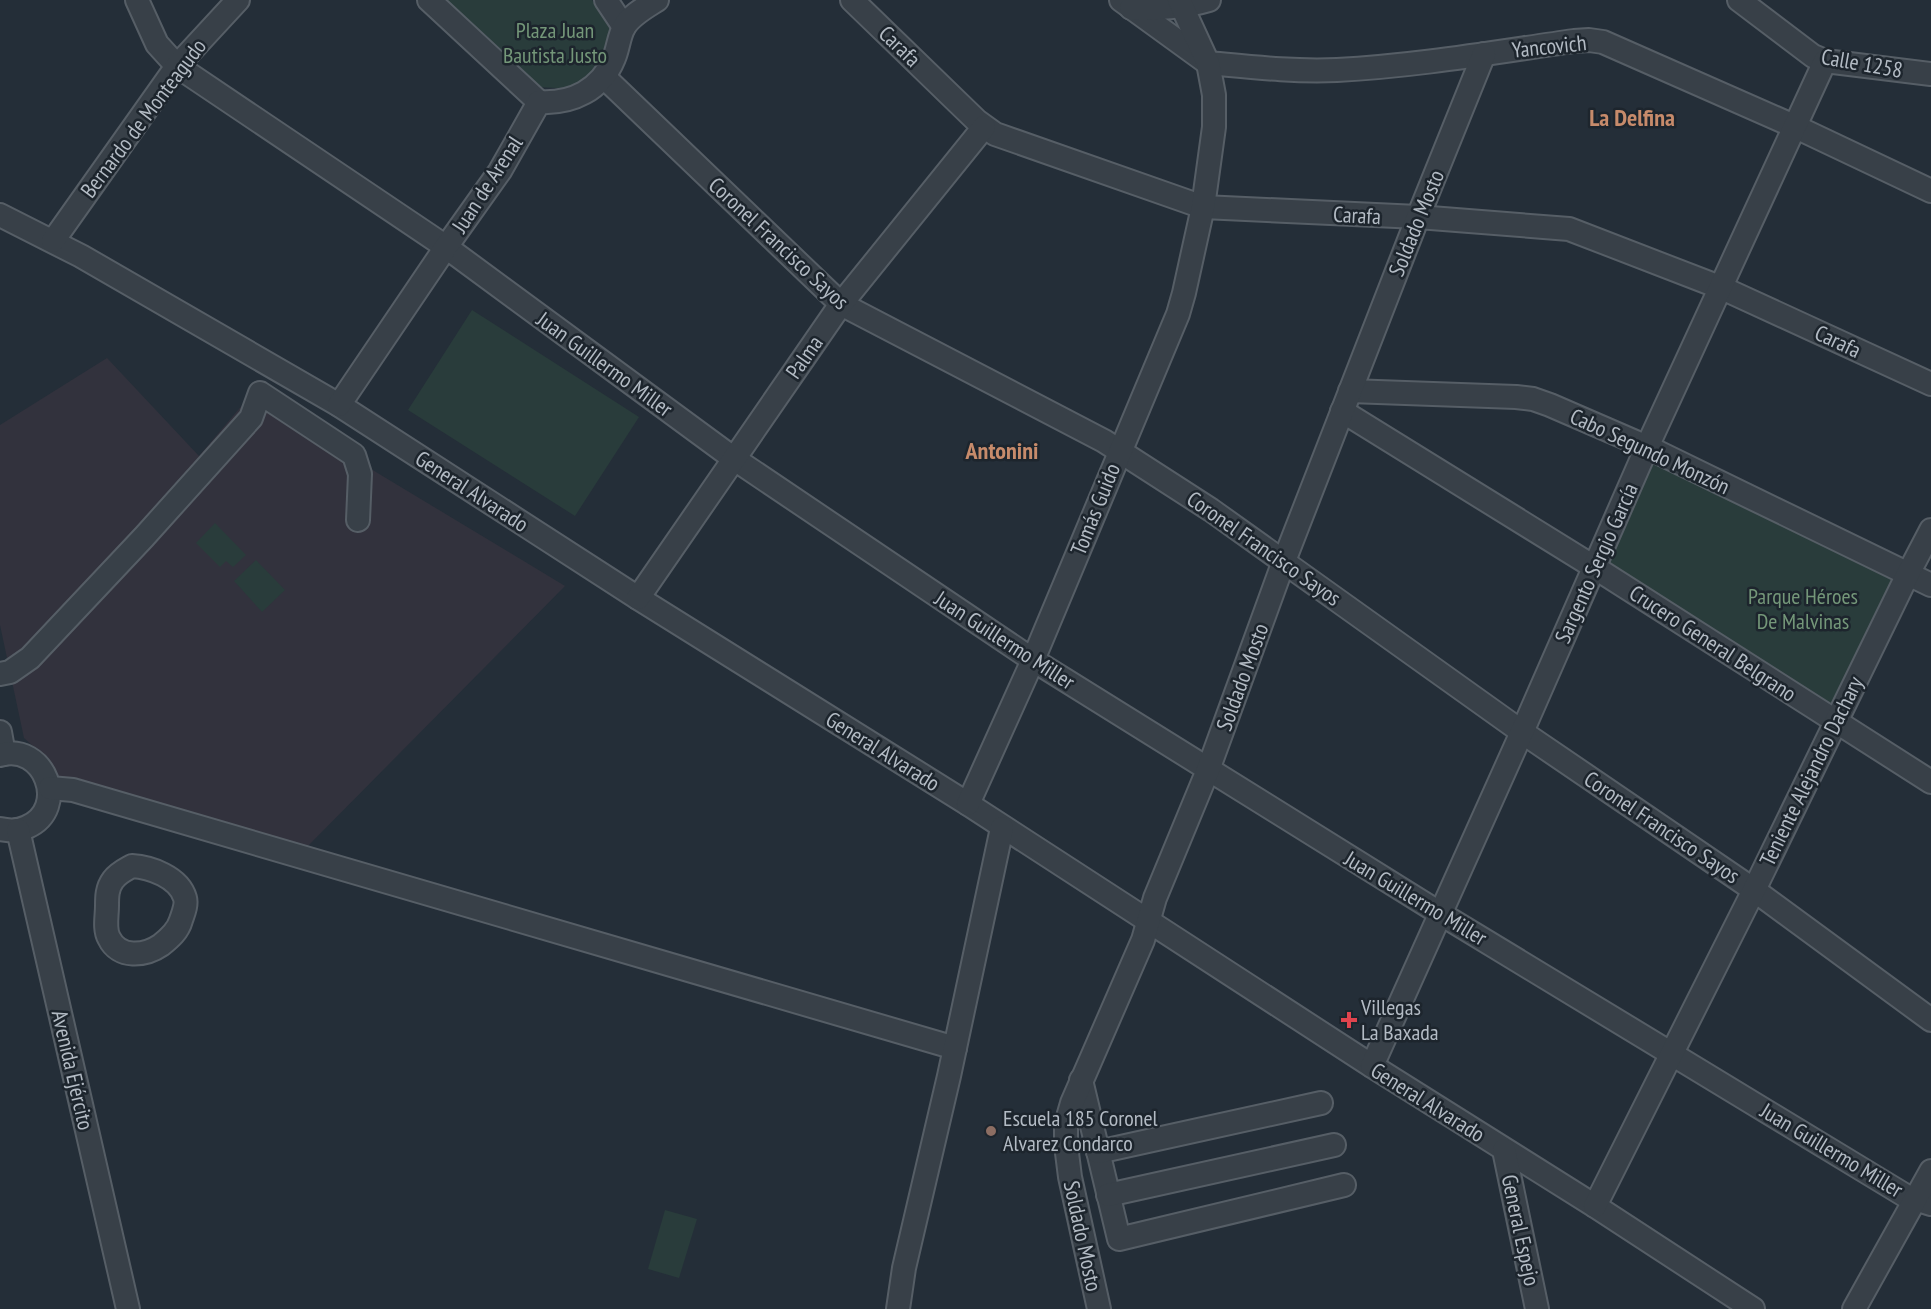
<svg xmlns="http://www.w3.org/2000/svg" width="1931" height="1309" font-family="'PT Sans Narrow',sans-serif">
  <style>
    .medical { fill: #32323d }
    .green { fill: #293c3b }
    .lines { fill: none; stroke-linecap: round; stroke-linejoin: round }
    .minor-casing { stroke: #565e66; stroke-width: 26 }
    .minor { stroke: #384048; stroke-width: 22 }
    .health-dot { fill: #e0444e; stroke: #1d252d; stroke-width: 2 }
    .education-dot { fill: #8d6e63; stroke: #1d252d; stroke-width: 2 }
    .labels { text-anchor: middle; stroke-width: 5; stroke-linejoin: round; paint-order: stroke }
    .park-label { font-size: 22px; fill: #749779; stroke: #1d252d }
    .street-label { font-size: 22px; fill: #b3bbc4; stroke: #1d252d }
    .poi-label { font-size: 22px; fill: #b3bbc4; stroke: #1d252d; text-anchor: start }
    .neighbourhood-label { font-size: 24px; font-weight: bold; fill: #c78b6b; stroke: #1d252d }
  </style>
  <rect width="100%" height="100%" fill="#242e38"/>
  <path class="medical" d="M 107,358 L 199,456 L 250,396 L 565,586 L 303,851 L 62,781 L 42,754 L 24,738 L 0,625 L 0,425 Z"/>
  <g class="green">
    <path d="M 445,0 L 592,0 L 612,26 C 609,51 593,81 567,87 C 558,89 547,87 538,87 Z"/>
    <path d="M 472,310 L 639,417 L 575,516 L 408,410 Z"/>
    <path d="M 1647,447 L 1908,574 L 1835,721 L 1594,567 Z"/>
    <path d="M 215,523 L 246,555 L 233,567 L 226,561 L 220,567 L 196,543 Z"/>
    <path d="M 256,560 L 285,590 L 262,612 L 234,581 Z"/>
    <path d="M 665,1210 L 697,1219 L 679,1278 L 648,1269 Z"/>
  </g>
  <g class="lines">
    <g class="minor-casing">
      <g id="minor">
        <path d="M 137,0 L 157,44 L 177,66 L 446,247 L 733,458 L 1033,660 L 1441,914 L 1906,1196 L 1931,1204"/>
        <path d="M 429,0 L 539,102"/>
        <path d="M 606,0 L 624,27"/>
        <path d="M 852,0 L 977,121 L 995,134 L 1203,207 L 1418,217 L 1569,229 L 1722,288 L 1931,384"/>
        <path d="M 1121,0 L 1205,61"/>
        <path d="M 1739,0 L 1813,56 L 1825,61 L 1931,74"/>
        <path d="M 1131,8 C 1159,9 1182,8 1209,0"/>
        <path d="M 1208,63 C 1251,67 1294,72 1337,70 C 1416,66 1496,52 1574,41 L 1589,40 L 1603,42 L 1796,127 L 1931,191"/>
        <path d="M 604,77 L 841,304 L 1104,441 L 1211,510 L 1522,732 L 1754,890 L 1931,1020"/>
        <path d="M 0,215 L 81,256 L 339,405 L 638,598 L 968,804 L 1372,1066 L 1595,1206 L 1753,1309"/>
        <path d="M 53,241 L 177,66 L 238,0"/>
        <path d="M 1350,391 L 1516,397 L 1533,399 L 1550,405 L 1647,447 L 1931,585"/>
        <path d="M 339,405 L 446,247 L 500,171 L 539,102 C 572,104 601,90 614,58 C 618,49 619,36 624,27 C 631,15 646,7 657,0"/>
        <path d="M 1342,411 L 1594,567 L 1931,782"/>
        <path d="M 638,598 L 841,304 L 984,127"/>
        <path d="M 0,674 L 10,672 L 30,658 L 144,537 L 251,418 L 260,393 L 354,455 L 360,474 L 358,520"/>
        <path d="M 0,732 L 4,754"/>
        <path d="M 0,755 C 44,742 70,808 27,827 C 19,831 9,831 0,829"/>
        <path d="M 50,788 L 73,790 L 955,1048"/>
        <path d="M 968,804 L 1033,660 L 1178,314 L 1184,293 L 1203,207 L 1214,127 L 1214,95 L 1208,63 L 1179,0"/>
        <path d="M 18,830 L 128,1309"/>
        <path d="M 132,866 C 150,867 179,877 185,898 C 187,905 183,914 181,920 C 178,931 170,938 161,945 C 145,956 119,959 109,938 C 104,929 107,916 107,906 C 107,897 107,888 113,880 C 118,873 125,870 132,866 Z"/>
        <path d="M 1372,1066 L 1522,732 L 1647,447 L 1825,61"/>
        <path d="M 1081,1080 L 1119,1239 L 1344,1185"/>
        <path d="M 1504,1150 L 1537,1309"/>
        <path d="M 1098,1152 L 1321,1103"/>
        <path d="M 1108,1195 L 1334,1145"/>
        <path d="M 1595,1206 L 1754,890 L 1908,574 L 1931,530"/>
        <path d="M 898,1309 L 904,1268 L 949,1076 L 1002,828"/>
        <path d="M 1099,1309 L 1070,1177 L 1066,1145 L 1066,1124 L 1072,1103 L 1143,940 L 1155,898 L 1208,770 L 1284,561 L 1418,217 L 1484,54"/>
        <path d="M 1854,1309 L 1931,1171"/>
      </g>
    </g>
    <use href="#minor" class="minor"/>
  </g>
  <path class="health-dot" d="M1346 1011h6v6h6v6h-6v6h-6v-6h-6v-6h6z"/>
  <circle class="education-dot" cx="991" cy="1131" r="6"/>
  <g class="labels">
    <g class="park-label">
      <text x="555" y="38">Plaza Juan<tspan x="555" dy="25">Bautista Justo</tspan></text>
      <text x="1803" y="604">Parque Héroes<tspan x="1803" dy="25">De Malvinas</tspan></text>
    </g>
    <g class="street-label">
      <text transform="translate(900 46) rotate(44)" y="8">Carafa</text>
      <text transform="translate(1549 46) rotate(-6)" y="8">Yancovich</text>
      <text transform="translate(1862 63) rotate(10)" y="8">Calle 1258</text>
      <text transform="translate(143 118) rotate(-53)" y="8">Bernardo de Monteagudo</text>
      <text transform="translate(487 184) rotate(-57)" y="8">Juan de Arenal</text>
      <text transform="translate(1357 215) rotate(3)" y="8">Carafa</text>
      <text transform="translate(1416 223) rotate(-68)" y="8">Soldado Mosto</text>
      <text transform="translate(779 243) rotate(43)" y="8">Coronel Francisco Sayos</text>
      <text transform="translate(1838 341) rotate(25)" y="8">Carafa</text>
      <text transform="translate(804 357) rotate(-55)" y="8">Palma</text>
      <text transform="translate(605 364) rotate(36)" y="8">Juan Guillermo Miller</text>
      <text transform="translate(1650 451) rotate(25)" y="8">Cabo Segundo Monzón</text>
      <text transform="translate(472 491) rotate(33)" y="8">General Alvarado</text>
      <text transform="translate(1095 509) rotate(-68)" y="8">Tomás Guido</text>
      <text transform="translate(1264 548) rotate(35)" y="8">Coronel Francisco Sayos</text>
      <text transform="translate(1596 563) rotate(-66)" y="8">Sargento Sergio García</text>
      <text transform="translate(1005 640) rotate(33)" y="8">Juan Guillermo Miller</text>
      <text transform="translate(1713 643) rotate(33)" y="8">Crucero General Belgrano</text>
      <text transform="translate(1242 677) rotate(-70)" y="8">Soldado Mosto</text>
      <text transform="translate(883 751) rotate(32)" y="8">General Alvarado</text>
      <text transform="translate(1811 771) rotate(-64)" y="8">Teniente Alejandro Dachary</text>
      <text transform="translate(1662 827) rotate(34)" y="8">Coronel Francisco Sayos</text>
      <text transform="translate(1416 898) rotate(31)" y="8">Juan Guillermo Miller</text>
      <text transform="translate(73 1070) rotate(77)" y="8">Avenida Ejército</text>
      <text transform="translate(1428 1102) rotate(32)" y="8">General Alvarado</text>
      <text transform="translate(1832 1150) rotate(31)" y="8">Juan Guillermo Miller</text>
      <text transform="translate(1521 1230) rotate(78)" y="8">General Espejo</text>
      <text transform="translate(1083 1236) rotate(78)" y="8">Soldado Mosto</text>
    </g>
    <g class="poi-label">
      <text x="1361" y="1015">Villegas<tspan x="1361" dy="25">La Baxada</tspan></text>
      <text x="1003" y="1126">Escuela 185 Coronel<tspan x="1003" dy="25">Alvarez Condarco</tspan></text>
    </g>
    <g class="neighbourhood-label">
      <text x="1632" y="126">La Delfina</text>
      <text x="1002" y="459">Antonini</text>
    </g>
  </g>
</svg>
